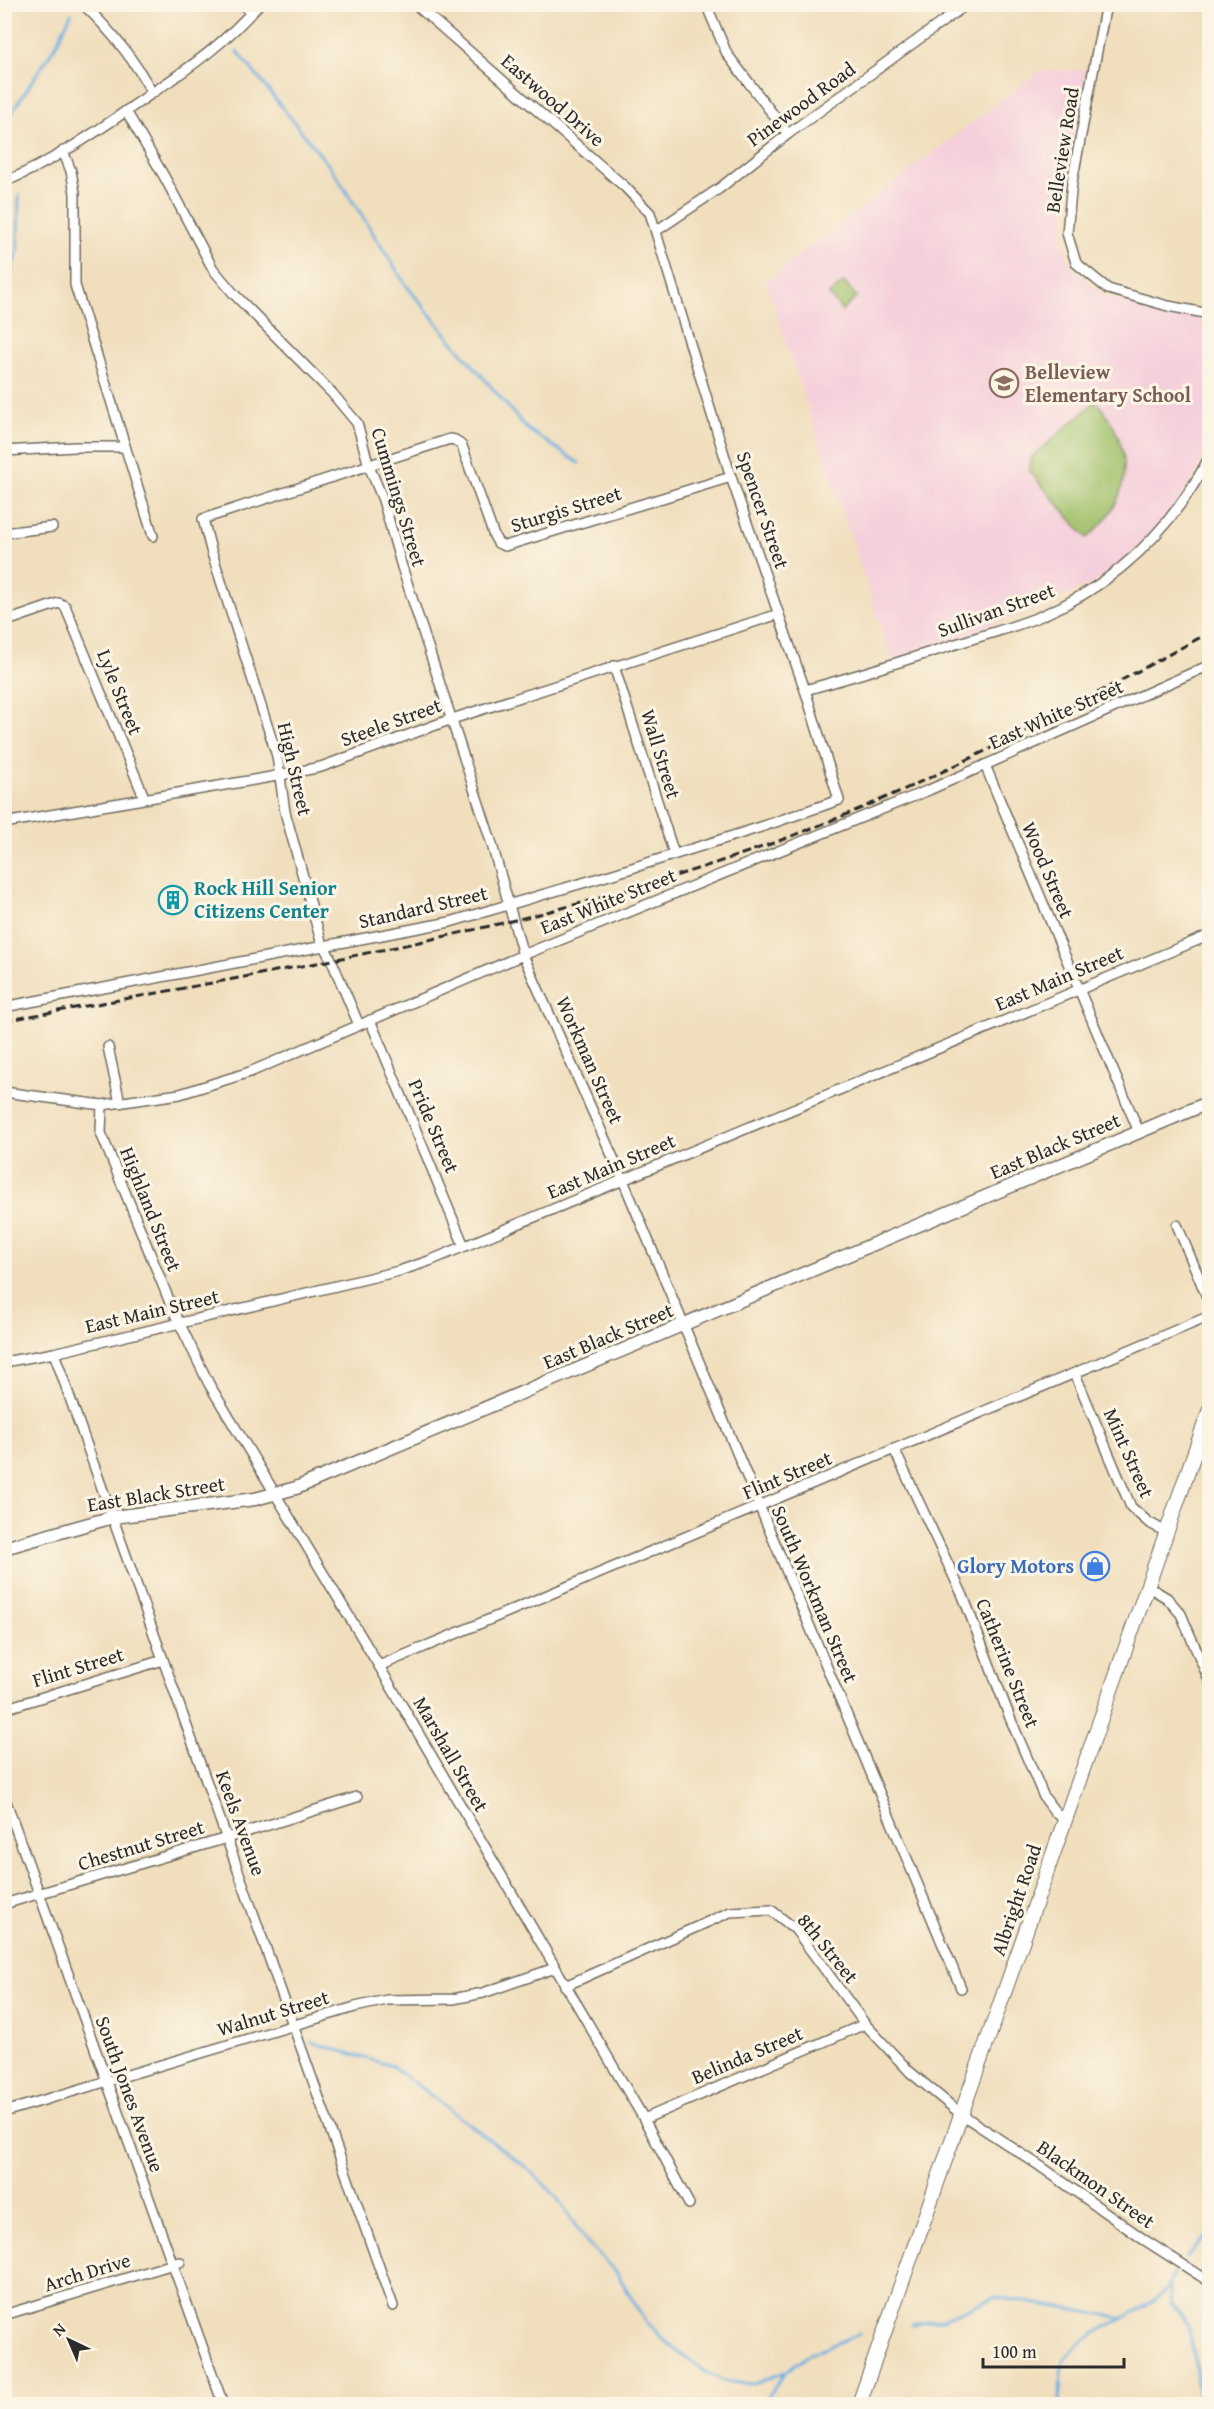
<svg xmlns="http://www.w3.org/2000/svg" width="1214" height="2409" font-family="'Gentium Book Plus',serif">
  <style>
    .built { fill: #f5cfdb }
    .garden { fill: #9fc069; stroke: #65764a; stroke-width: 1.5 }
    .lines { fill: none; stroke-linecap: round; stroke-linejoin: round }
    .stream { stroke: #6aaddf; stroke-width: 3 }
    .minor-casing { stroke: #706a5e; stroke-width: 12 }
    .major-casing { stroke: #706a5e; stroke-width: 15 }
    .highway-casing { stroke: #706a5e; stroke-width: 16 }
    .minor { stroke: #fff; stroke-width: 9 }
    .major { stroke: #fff; stroke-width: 12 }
    .highway { stroke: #fff; stroke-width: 14 }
    .rail { stroke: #2b2b2b; stroke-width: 3; stroke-dasharray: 9 4.5; stroke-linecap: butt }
    .labels { text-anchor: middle; stroke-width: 6; stroke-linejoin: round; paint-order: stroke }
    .street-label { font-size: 20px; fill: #2b2b2b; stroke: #fcf5e5 }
    .education-label { font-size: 20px; font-weight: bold; fill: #785e54; stroke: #fcf5e5; text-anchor: start }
    .culture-label { font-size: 20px; font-weight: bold; fill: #0d838f; stroke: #fcf5e5; text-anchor: start }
    .shop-label { font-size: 20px; font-weight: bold; fill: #366cbe; stroke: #fcf5e5; text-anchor: end }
  </style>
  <rect width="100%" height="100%" fill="#fcf5e5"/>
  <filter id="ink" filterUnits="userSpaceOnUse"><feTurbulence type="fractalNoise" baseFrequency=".0167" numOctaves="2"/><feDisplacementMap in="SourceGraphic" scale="12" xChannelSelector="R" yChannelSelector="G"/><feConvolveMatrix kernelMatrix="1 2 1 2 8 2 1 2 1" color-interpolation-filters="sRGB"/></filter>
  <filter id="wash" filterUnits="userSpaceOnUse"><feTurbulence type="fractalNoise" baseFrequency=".008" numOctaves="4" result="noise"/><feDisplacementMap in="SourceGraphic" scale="24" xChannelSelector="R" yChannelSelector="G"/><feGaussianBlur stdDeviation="1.35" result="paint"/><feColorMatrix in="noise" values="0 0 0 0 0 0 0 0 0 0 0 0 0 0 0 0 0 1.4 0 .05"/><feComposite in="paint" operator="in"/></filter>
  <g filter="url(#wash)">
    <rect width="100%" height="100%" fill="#f0debc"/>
    <path class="built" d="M 1087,69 L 1062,234 L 1070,267 L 1108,297 L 1209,320 L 1209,446 L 1193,479 L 1172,511 L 1124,561 L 1097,581 L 1036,610 L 990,625 L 950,643 L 892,660 L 766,282 L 1038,72 Z"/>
    <g class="garden">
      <path d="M 844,282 L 857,297 L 842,311 L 829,295 Z"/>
      <path d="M 1096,401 C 1135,447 1135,498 1087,538 L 1029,471 L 1031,458 Z"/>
    </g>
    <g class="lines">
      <g class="stream">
        <path d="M 237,51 L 334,172 L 406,285 L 441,328 L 527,429 L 579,463"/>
        <path d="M 4,124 L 56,45 L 71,14"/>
        <path d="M 4,162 L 8,164"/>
        <path d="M 4,290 L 18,251 L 19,194"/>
        <path d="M 311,2042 L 392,2066 L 527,2168 L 555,2195 L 587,2243 L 617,2273 L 643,2318 L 664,2340 L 704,2371 L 726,2382 L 754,2384 L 785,2372 L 809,2354 L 859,2334"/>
        <path d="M 1186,2258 L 1210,2232"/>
        <path d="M 1169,2285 L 1172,2304 L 1188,2325 L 1195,2360 L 1199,2404"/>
        <path d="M 912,2325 L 943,2319 L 995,2297 L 1124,2318"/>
        <path d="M 763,2404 L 784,2374"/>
        <path d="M 1060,2404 C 1061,2393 1059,2378 1062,2367 C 1072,2331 1146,2317 1169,2286 C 1172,2281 1174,2274 1176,2268"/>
      </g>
    </g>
  </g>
  <g filter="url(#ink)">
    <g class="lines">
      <g class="minor-casing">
        <g id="minor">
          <path d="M 83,4 C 110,30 135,60 152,93"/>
          <path d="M 243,4 L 252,13"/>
          <path d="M 706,4 L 727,54 L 788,134"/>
          <path d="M 1106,4 L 1072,182 L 1067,233 L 1076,263 L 1108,289 L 1168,306 L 1210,314"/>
          <path d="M 126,111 L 165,178 L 213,269 L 234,294 L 332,393 L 357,423 L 369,466 L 383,500 L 402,567 L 491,841 L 523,955 L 623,1180 L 961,1988"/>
          <path d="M 63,151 L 71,171 L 75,193 L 75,285 L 153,536"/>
          <path d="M 4,182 C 53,162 99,130 142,100 C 187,69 223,46 259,4"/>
          <path d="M 656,231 L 720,188 L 788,134 L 967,4"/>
          <path d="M 4,451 L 75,447 L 125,447"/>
          <path d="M 4,533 L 52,527"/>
          <path d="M 4,622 L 59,603 L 65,606 L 144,797"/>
          <path d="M 614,666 L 674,854"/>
          <path d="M 805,690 C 854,677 902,661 950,646 C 980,636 1012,628 1041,616 C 1116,584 1172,529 1210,456"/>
          <path d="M 985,765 L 1139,1132"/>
          <path d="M 4,823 L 271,777 L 321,767 L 452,719 L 779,614"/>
          <path d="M 4,1007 L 450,922 L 613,874 L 764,826 L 839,800 L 805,690 L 731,477 L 650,213 L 625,187 L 415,4"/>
          <path d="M 370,1020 L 464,1246"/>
          <path d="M 359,1025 L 331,959 L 321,941 L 285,812 L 277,756 L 211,550 L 203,519 L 450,439 L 455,440 L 462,446 L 494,536 L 498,543 L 505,546 L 731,477"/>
          <path d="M 108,1047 L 120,1103"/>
          <path d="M 4,1092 L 102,1105 L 180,1094 L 250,1072 L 523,955 L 929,790 L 1210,665"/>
          <path d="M 102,1105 L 101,1133 L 173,1310 L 209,1384 L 379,1666 L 644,2119 L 689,2204"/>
          <path d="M 1177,1225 L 1210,1304"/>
          <path d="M 54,1353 L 393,2306"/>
          <path d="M 4,1362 L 54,1353 L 399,1271 L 429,1261 L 1210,935"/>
          <path d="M 1075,1374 L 1131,1507 L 1148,1522 L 1166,1532"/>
          <path d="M 894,1449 L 963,1596 L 1010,1718 L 1044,1797 L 1055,1812 L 1066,1819"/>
          <path d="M 1147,1586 L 1167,1598 L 1181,1614 L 1210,1682"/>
          <path d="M 379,1666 L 1210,1316"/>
          <path d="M 4,1709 L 163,1660"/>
          <path d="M 4,1796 L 223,2404"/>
          <path d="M 4,1904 L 227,1838 L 357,1797"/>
          <path d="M 565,1986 L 730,1912 L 771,1910 L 795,1929 L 865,2024 L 910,2072 L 961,2114 L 1040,2166 L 1143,2239 L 1210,2282"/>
          <path d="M 4,2112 L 355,2007 L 387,2000 L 453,1999 L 483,1993 L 555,1968"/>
          <path d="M 644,2119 L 865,2024"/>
          <path d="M 4,2315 L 180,2262"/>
        </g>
      </g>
      <g class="major-casing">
        <path id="major" d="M 4,1548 L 113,1517 L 255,1499 L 296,1488 L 1210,1102"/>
      </g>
      <g class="highway-casing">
        <path id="highway" d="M 859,2404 L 1210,1409"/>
      </g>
      <use href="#minor" class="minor"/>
      <use href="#major" class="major"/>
      <use href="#highway" class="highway"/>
      <path class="rail" d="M 4,1021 C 266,972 533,932 784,839 C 932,784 1071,708 1210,632"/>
    </g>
  </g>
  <defs>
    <g id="school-ring" transform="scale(1.5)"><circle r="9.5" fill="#fcf5e5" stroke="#8d6e63" stroke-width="1.5"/><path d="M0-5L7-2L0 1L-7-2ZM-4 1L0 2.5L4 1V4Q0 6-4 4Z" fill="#8d6e63"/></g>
    <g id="building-ring" transform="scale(1.5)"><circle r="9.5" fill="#fcf5e5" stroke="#0f9aa8" stroke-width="1.5"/><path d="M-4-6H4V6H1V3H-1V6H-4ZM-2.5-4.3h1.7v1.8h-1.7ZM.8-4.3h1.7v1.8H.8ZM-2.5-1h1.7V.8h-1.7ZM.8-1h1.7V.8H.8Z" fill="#0f9aa8"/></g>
    <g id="shop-ring" transform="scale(1.5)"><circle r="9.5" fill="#fcf5e5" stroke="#3f7fe0" stroke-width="1.5"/><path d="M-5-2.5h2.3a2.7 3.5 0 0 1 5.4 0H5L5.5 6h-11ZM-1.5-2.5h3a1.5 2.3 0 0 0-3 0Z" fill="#3f7fe0"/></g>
  </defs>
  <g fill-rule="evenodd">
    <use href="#school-ring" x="1004" y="383"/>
    <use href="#building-ring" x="173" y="900"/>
    <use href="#shop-ring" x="1095" y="1566"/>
  </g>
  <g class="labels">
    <g class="street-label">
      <text transform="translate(553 100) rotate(41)" y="7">Eastwood Drive</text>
      <text transform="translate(801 104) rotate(-36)" y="7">Pinewood Road</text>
      <text transform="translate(1062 150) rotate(-81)" y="7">Belleview Road</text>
      <text transform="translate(399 497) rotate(73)" y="7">Cummings Street</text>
      <text transform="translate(566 509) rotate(-17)" y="7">Sturgis Street</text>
      <text transform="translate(763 510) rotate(71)" y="7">Spencer Street</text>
      <text transform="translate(996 610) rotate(-20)" y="7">Sullivan Street</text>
      <text transform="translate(120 692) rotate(68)" y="7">Lyle Street</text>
      <text transform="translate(1056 714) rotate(-24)" y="7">East White Street</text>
      <text transform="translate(391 722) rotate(-20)" y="7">Steele Street</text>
      <text transform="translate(661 754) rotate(73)" y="7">Wall Street</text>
      <text transform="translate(295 769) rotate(77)" y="7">High Street</text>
      <text transform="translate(1048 870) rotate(67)" y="7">Wood Street</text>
      <text transform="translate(608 901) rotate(-22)" y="7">East White Street</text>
      <text transform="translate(423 907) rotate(-13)" y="7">Standard Street</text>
      <text transform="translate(1059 978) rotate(-23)" y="7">East Main Street</text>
      <text transform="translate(590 1060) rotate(66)" y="7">Workman Street</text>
      <text transform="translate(434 1126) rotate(67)" y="7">Pride Street</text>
      <text transform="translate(1055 1146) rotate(-23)" y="7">East Black Street</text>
      <text transform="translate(611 1166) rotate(-23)" y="7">East Main Street</text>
      <text transform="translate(151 1209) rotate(68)" y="7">Highland Street</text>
      <text transform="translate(152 1311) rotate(-13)" y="7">East Main Street</text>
      <text transform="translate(608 1336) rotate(-23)" y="7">East Black Street</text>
      <text transform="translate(1129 1453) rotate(66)" y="7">Mint Street</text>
      <text transform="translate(787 1475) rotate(-23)" y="7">Flint Street</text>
      <text transform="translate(156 1494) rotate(-9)" y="7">East Black Street</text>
      <text transform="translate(815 1594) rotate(67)" y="7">South Workman Street</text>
      <text transform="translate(1008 1663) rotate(68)" y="7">Catherine Street</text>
      <text transform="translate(78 1667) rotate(-17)" y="7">Flint Street</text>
      <text transform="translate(451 1754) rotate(60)" y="7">Marshall Street</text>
      <text transform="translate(241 1823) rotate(70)" y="7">Keels Avenue</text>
      <text transform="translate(141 1845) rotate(-17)" y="7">Chestnut Street</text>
      <text transform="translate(1016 1900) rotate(-71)" y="7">Albright Road</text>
      <text transform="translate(828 1948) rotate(51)" y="7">8th Street</text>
      <text transform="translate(273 2013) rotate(-17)" y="7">Walnut Street</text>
      <text transform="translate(747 2055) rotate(-23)" y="7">Belinda Street</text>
      <text transform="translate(130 2094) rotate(70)" y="7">South Jones Avenue</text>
      <text transform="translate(1096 2184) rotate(35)" y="7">Blackmon Street</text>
      <text transform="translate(87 2272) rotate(-17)" y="7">Arch Drive</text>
    </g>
    <g class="education-label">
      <text x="1025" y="379">Belleview<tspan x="1025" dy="23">Elementary School</tspan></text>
    </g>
    <g class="culture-label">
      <text x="194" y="895">Rock Hill Senior<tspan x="194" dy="23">Citizens Center</tspan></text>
    </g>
    <g class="shop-label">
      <text x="1074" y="1573">Glory Motors</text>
    </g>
  </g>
  <rect width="1214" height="2409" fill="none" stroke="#fcf5e5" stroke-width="24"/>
  <g transform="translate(69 2340) rotate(316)" stroke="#fcf5e5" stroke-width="4.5" paint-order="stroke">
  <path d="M0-4.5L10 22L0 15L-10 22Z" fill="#2b2b2b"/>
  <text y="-9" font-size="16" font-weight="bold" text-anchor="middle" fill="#2b2b2b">N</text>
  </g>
  <path d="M983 2358v9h141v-9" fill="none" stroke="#2b2b2b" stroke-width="3"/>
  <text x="992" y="2358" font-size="18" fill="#2b2b2b" stroke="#fcf5e5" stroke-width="4.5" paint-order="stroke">100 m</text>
</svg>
